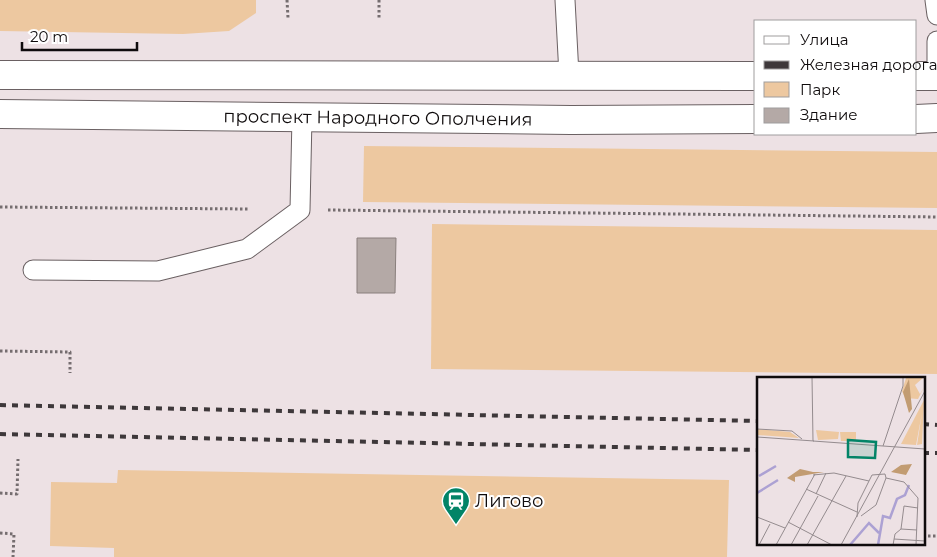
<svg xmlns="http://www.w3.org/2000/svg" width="937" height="557" font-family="Montserrat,sans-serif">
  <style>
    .green { fill: #edc8a0 }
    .building { fill: #b4a9a6; stroke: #897f7c }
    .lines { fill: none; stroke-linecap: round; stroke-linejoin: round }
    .lane-casing { stroke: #6a6062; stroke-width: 21 }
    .secondary-casing { stroke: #6a6062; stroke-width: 30 }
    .path { stroke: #756d6f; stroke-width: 3; stroke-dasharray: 2.5 2.5; stroke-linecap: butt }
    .lane { stroke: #fff; stroke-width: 19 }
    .secondary { stroke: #fff; stroke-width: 28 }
    .rail { stroke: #3e383a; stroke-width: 4; stroke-dasharray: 6 6; stroke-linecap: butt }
    .labels { text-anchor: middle; stroke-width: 4; stroke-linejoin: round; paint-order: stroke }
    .street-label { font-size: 18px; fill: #0f0b0c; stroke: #fff }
    .poi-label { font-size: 18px; fill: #0f0b0c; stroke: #fff; text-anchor: start }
    .inset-river { fill: none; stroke: #aca1d3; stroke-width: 2.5 }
    .inset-road { fill: none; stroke: #948b8e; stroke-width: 1 }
    .view { fill: #028467; fill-opacity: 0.15; stroke: #028467; stroke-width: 2.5 }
    .inset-edge { fill: none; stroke: #0f0b0c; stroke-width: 2.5 }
  </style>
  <rect width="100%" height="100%" fill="#ede1e4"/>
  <g class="green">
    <path d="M 0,0 L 256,0 L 256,13 L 229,31 L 183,34 L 0,31 Z"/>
    <path d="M 364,146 L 937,152 L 937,208 L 363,202 Z"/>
    <path d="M 432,224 L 937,230 L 937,374 L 431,369 Z"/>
    <path d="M 118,470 L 729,480 L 727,557 L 114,557 L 114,548 L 50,546 L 51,482 L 117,483 Z"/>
  </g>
  <path class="building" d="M 357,238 L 396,238 L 395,293 L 357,293 Z"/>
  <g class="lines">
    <g class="lane-casing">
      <g id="lane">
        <path d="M 565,0 L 569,75"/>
        <path d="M 935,0 L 937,15"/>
        <path d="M 937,76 L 937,41"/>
        <path d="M 33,270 L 158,271 L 247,249 L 300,210 L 302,117"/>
      </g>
    </g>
    <g class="secondary-casing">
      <g id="secondary">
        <path d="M 0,75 L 756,76"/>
        <path d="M 916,76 L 937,76"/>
        <path id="s1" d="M 0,114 L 571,120 L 756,119"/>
        <path d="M 916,119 L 937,118"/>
      </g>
    </g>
    <g class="path">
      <path d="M 287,0 L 288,18"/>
      <path d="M 379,0 L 379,19"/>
      <path d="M 0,207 L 249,209"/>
      <path d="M 328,210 L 937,217"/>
      <path d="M 0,351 L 70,352 L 70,373"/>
      <path d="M 0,493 L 17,494 L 18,459"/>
      <path d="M 0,533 L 14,534 L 13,557"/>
      <path d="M 923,536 L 937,536"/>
    </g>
    <use href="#lane" class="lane"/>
    <use href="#secondary" class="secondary"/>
    <g class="rail">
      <path d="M 0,405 L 758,421"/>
      <path d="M 923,424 L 937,425"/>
      <path d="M 0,434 L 758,450"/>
      <path d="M 923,453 L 937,453"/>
    </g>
  </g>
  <defs>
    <g id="station-pin" transform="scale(1.4375)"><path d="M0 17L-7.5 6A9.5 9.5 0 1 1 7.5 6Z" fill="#028467" stroke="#fff"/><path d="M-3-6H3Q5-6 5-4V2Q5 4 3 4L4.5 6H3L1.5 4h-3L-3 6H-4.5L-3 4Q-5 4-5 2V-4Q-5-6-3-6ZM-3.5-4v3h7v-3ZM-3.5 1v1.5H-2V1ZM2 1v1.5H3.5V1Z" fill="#fff"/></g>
  </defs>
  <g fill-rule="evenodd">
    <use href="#station-pin" x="456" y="501"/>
  </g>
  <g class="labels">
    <g class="street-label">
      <text dy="6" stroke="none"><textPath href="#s1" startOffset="378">проспект Народного Ополчения</textPath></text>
    </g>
    <g class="poi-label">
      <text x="475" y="507">Лигово</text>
    </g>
  </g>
  <g transform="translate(757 377)">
    <rect width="168" height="168" fill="#ede1e4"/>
    <path d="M 167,0 L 158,8 L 163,17 L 167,10 L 161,22 L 148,21 L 145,14 L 149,1 ZM 167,23 L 165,67 L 160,68 L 165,36 L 159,68 L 144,67 ZM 0,52 L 33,55 L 42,61 L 0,58 ZM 59,53 L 82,55 L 81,62 L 61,63 ZM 83,55 L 99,55 L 99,64 L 84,64 Z" fill="#edc8a0"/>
    <path d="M 152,2 L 155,32 L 152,36 L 146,15 ZM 155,87 L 149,98 L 134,95 L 144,88 ZM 43,92 L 56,95 L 67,95 L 38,100 L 38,105 L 30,101 Z" fill="#c29c72"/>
    <path class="inset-river" d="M 2,99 L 19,89M 0,116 L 21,103M 93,168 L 112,146 L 122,156M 121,168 L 126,139 L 133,141 L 140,122 L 148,118 L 152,108"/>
    <path class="inset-road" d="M 55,0 L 56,64 L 168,72M 0,52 L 35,54 L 45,62M 0,60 L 57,64M 126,69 L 146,9 L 146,0M 56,98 L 77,96 L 112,104M 129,101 L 147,105 L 161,121 L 159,168M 49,112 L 100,135M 59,117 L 69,96M 0,140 L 28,151M 100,140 L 101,126 L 115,98 L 128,97 L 129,101 L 119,128 L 104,139M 31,145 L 75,168M 144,152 L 160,153M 137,162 L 168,164M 2,168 L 13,147M 19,168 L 58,97M 34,168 L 61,119M 50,168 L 89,99M 84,168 L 168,14M 136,168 L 138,157 L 144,152 L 147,129 L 161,131"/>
    <path class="view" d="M 91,63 L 119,65 L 118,81 L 91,80 Z"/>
    <rect width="168" height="168" class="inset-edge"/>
  </g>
  <rect x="754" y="20" width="162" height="115" fill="#ffffff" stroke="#9f9d9e"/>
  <rect x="764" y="36" width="25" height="8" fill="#ffffff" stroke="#9f9d9e"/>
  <text x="800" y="45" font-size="15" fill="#0f0b0c">Улица</text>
  <rect x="764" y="61" width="25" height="8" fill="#3e383a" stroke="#9f9d9e"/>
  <text x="800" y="70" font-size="15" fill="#0f0b0c">Железная дорога</text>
  <rect x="764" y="82" width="25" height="15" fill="#edc8a0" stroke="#9f9d9e"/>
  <text x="800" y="95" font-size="15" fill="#0f0b0c">Парк</text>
  <rect x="764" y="108" width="25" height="15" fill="#b4a9a6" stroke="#9f9d9e"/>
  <text x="800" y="120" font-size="15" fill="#0f0b0c">Здание</text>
  <path d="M22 42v8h115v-8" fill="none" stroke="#0f0b0c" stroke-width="2.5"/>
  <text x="30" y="42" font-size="15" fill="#0f0b0c" stroke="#ffffff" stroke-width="4" paint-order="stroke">20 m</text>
</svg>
